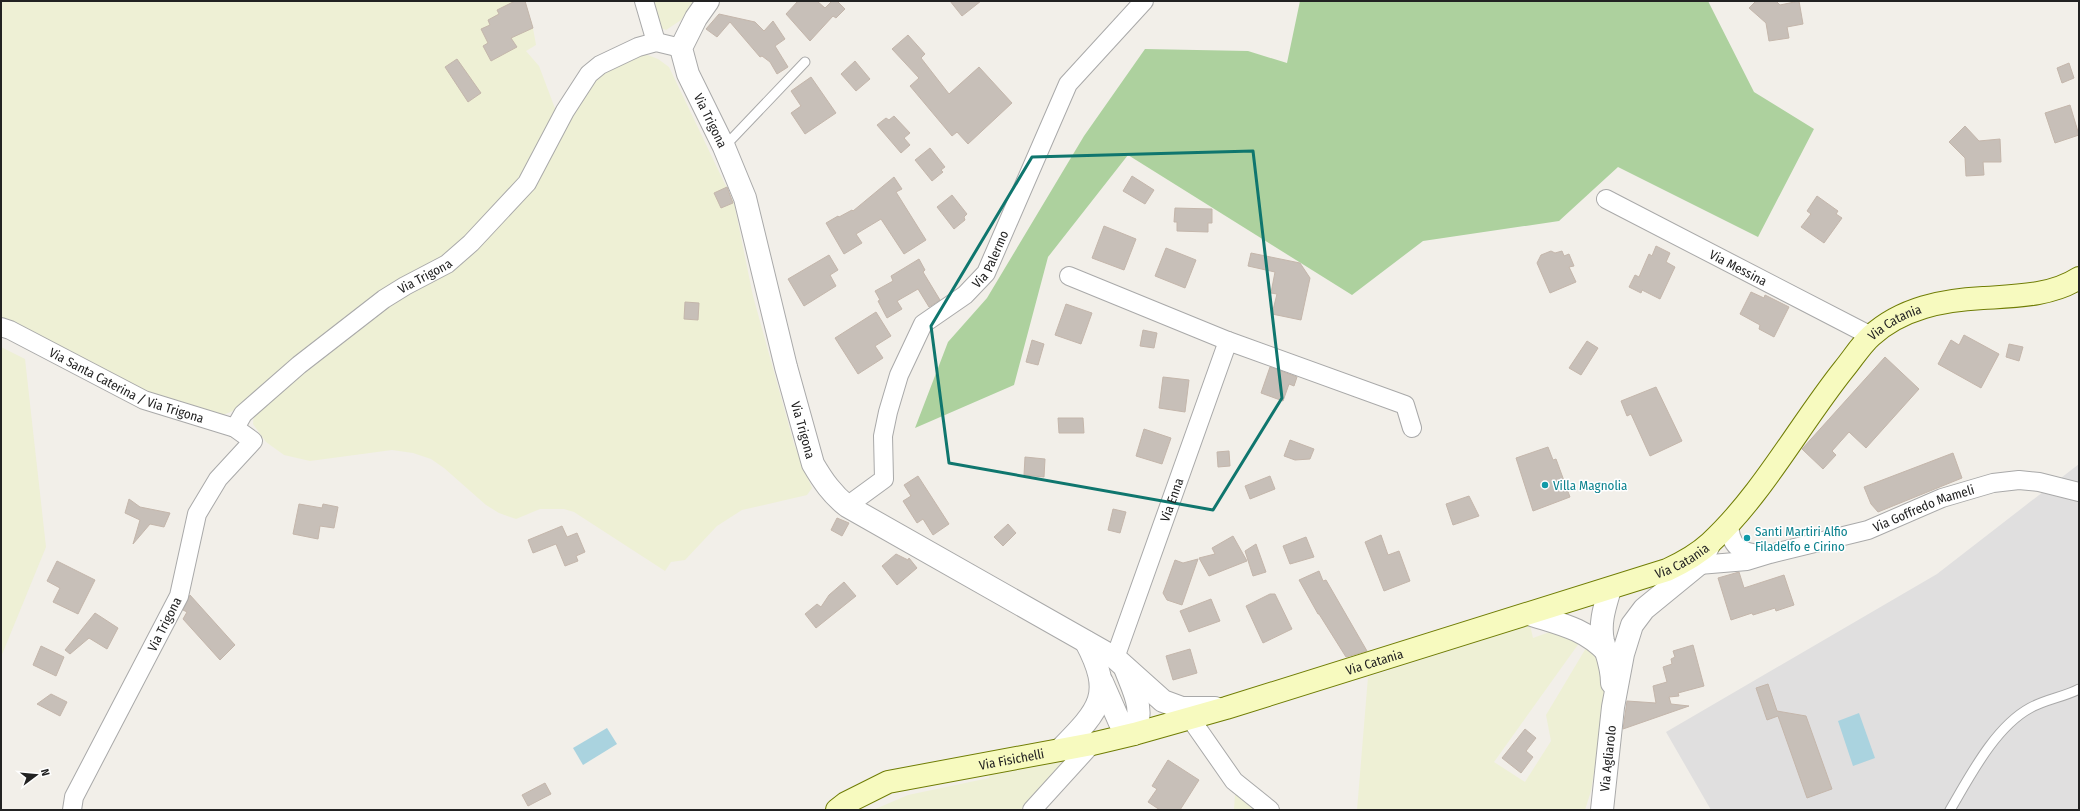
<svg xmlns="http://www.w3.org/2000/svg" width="2080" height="811" font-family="'Fira Sans Condensed',sans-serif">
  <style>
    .residential { fill: #e0dfdf }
    .farmland { fill: #eef0d5 }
    .forest { fill: #add19e }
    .water { fill: #aad3df }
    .building { fill: #c7bfb8; stroke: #c4b6ab }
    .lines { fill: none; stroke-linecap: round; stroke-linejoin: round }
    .service-casing { stroke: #a9a9a9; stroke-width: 11 }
    .minor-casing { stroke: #a9a9a9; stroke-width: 20 }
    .tertiary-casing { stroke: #a9a9a9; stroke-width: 24 }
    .secondary-casing { stroke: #707d05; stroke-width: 24 }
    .service { stroke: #fff; stroke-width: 9 }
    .minor { stroke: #fff; stroke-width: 18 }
    .tertiary { stroke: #fff; stroke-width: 22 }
    .secondary { stroke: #f7fabf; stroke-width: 22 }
    .marked { fill: none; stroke: #0f766e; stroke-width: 3; stroke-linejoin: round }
    .culture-dot { fill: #0f9aa8; stroke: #fff; stroke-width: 1.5 }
    .labels { text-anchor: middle; stroke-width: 3; stroke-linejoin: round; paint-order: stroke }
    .street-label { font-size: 13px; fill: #222; stroke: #fff }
    .culture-label { font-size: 13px; fill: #0d838f; stroke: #fff; text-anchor: start }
  </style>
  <rect width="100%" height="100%" fill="#f2efe9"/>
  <path class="residential" d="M 2079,464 L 2079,810 L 1711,810 L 1666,732 L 1937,574 Z"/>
  <g class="farmland">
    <path d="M 1,1 L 525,1 L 533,28 L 536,45 L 526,51 L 539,66 L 556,111 L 522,178 L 465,239 L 443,257 L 347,321 L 233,411 L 223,415 L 135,390 L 1,318 Z"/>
    <path d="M 651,1 L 695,1 L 681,20 L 666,30 L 658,27 Z"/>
    <path d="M 645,54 L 658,59 L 669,67 L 734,203 L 753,296 L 794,444 L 812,488 L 807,495 L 742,510 L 717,526 L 685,560 L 671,562 L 665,571 L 574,512 L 564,509 L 540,509 L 516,519 L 499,513 L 486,505 L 444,468 L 431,459 L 413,453 L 392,450 L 310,461 L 284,455 L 266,442 L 253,424 L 254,412 L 311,363 L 393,302 L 449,271 L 569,118 L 596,77 L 617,64 Z"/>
    <path d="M 1,347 L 25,359 L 46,547 L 1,657 Z"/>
    <path d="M 1530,625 L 1533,638 L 1558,629 L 1582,639 L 1494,762 L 1525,782 L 1551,741 L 1546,715 L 1589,643 L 1602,656 L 1606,679 L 1604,713 L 1591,791 L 1585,810 L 1357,810 L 1368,677 Z"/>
    <path d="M 1063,762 L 1053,779 L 1020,810 L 873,810 L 908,795 L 989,778 L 990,772 Z"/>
    <path d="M 1235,794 L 1256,810 L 1234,810 Z"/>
  </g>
  <path class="forest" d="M 1300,1 L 1708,1 L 1754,92 L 1814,129 L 1758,237 L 1618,167 L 1559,221 L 1423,241 L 1352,295 L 1128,155 L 1048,257 L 1014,385 L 915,428 L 948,342 L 987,298 L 1084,136 L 1145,49 L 1248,51 L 1287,63 Z"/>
  <g class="water">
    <path d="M 1859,713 L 1875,758 L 1853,766 L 1838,721 Z"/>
    <path d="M 607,728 L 617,744 L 583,765 L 573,748 Z"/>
  </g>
  <g class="building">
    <path d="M 515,1 L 525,1 L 533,28 L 511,38 L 517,47 L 491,61 L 483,46 L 488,43 L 481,29 L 490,25 L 488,20 L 499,14 L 497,10 Z"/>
    <path d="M 798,1 L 817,1 L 825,8 L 832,1 L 837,1 L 845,9 L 836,18 L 833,16 L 810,41 L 786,14 Z"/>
    <path d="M 950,1 L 981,1 L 962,16 Z"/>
    <path d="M 1756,1 L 1776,1 L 1780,5 L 1799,1 L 1803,24 L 1787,27 L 1789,38 L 1769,41 L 1766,23 L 1749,8 Z"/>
    <path d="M 719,14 L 755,22 L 764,31 L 773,21 L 785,39 L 775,46 L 788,67 L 777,74 L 770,62 L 762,56 L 760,57 L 730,22 L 717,37 L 706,29 Z"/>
    <path d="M 908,35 L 925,54 L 921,58 L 949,94 L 979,67 L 1012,103 L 968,144 L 957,132 L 952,136 L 910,86 L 919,78 L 892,49 Z"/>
    <path d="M 457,59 L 481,93 L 468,102 L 445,67 Z"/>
    <path d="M 855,61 L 870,79 L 856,91 L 841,74 Z"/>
    <path d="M 2069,63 L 2074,78 L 2062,83 L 2057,68 Z"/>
    <path d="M 811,77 L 836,113 L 805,134 L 791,113 L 801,106 L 791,91 Z"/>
    <path d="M 2070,105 L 2079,135 L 2055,143 L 2045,113 Z"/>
    <path d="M 894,116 L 910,133 L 904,138 L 910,145 L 901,153 L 877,125 L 886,118 L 889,120 Z"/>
    <path d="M 1965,126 L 1979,141 L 2000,139 L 2001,162 L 1983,162 L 1984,175 L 1966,176 L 1965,158 L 1949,142 Z"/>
    <path d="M 930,148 L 945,167 L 941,170 L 943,172 L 932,181 L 915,160 Z"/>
    <path d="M 1132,176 L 1154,190 L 1145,204 L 1123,191 Z"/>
    <path d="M 894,177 L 902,189 L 896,192 L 926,240 L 904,254 L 881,219 L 856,234 L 862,243 L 844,254 L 826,223 L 838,216 L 839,217 L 852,210 L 853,211 Z"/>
    <path d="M 727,187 L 733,203 L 721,208 L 714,193 Z"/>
    <path d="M 952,195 L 967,214 L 964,217 L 965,220 L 954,229 L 937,207 Z"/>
    <path d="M 1817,196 L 1838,211 L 1836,214 L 1842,218 L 1824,243 L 1801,227 L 1811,214 L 1807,211 Z"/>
    <path d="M 1175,208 L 1212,209 L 1212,223 L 1208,223 L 1208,232 L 1177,231 L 1177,222 L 1174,222 Z"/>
    <path d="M 1104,226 L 1136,239 L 1124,270 L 1092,258 Z"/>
    <path d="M 1656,246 L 1670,253 L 1666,262 L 1675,267 L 1660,299 L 1642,290 L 1641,293 L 1629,287 L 1635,275 L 1639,277 L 1649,254 L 1652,256 Z"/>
    <path d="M 1166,248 L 1196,260 L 1185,288 L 1155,276 Z"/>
    <path d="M 1551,251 L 1555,253 L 1562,251 L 1564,256 L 1569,254 L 1574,266 L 1569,267 L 1576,282 L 1550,293 L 1537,263 L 1541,255 Z"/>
    <path d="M 1251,253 L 1300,263 L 1310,278 L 1301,320 L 1272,314 L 1277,294 L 1271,293 L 1275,272 L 1248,266 Z"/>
    <path d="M 829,255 L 838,270 L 830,275 L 836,286 L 804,306 L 788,279 Z"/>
    <path d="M 919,259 L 925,270 L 923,272 L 940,300 L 929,307 L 918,289 L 897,301 L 902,309 L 887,318 L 878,301 L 880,300 L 875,291 L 893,281 L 891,276 Z"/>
    <path d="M 1751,292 L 1764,298 L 1765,295 L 1789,307 L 1774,337 L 1759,329 L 1760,325 L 1740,314 Z"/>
    <path d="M 685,302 L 699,303 L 698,320 L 684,319 Z"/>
    <path d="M 1066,304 L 1092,313 L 1081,344 L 1055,335 Z"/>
    <path d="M 876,312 L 891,336 L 875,346 L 883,358 L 858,374 L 835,338 Z"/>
    <path d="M 1143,330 L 1157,333 L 1154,348 L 1140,346 Z"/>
    <path d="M 1964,335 L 1999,354 L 1981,388 L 1938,364 L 1951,340 L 1959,345 Z"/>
    <path d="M 1032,340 L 1044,344 L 1038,365 L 1026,362 Z"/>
    <path d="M 1587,341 L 1598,348 L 1581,375 L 1569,368 Z"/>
    <path d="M 2009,344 L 2023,347 L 2019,361 L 2006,357 Z"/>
    <path d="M 1885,357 L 1919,389 L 1866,448 L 1849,432 L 1832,451 L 1836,455 L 1823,469 L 1802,449 Z"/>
    <path d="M 1270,367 L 1297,377 L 1294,386 L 1289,384 L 1283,401 L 1261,393 Z"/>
    <path d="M 1163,377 L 1189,380 L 1185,412 L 1159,408 Z"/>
    <path d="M 1656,387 L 1682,441 L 1650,456 L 1631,414 L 1627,416 L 1621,401 Z"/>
    <path d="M 1058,418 L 1083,418 L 1084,433 L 1059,433 Z"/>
    <path d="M 1144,429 L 1171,438 L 1162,464 L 1136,456 Z"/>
    <path d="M 1290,440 L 1314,449 L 1310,459 L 1295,460 L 1284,456 Z"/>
    <path d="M 1548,447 L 1553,460 L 1556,459 L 1570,497 L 1533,511 L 1516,458 Z"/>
    <path d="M 1229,451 L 1230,466 L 1218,467 L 1217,452 Z"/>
    <path d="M 1953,453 L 1962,478 L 1878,512 L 1871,504 L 1864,487 Z"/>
    <path d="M 1025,457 L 1045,459 L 1044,477 L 1024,475 Z"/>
    <path d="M 918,476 L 949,524 L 933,535 L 923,519 L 917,523 L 903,501 L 911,496 L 904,485 Z"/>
    <path d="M 1270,476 L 1275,489 L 1250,499 L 1245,486 Z"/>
    <path d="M 1469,496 L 1479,516 L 1453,525 L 1446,504 Z"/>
    <path d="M 129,499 L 140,507 L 170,513 L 164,527 L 150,524 L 133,544 L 140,520 L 125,513 Z"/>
    <path d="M 299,504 L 322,508 L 323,504 L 338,507 L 334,528 L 320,526 L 318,539 L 293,534 Z"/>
    <path d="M 1113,509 L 1126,512 L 1120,533 L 1108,530 Z"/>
    <path d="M 837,518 L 849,523 L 842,536 L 831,530 Z"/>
    <path d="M 1008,524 L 1016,533 L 1003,546 L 994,537 Z"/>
    <path d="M 562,526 L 567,537 L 577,533 L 585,552 L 576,556 L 578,561 L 565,566 L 556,544 L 533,553 L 528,540 Z"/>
    <path d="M 1381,535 L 1388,555 L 1399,551 L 1410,581 L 1384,591 L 1365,542 Z"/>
    <path d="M 1233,536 L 1247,561 L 1209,576 L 1199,558 L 1215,554 L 1212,548 Z"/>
    <path d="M 1306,537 L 1314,557 L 1290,564 L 1283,546 Z"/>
    <path d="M 1256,544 L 1266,572 L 1253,576 L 1245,551 Z"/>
    <path d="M 896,554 L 908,560 L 909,558 L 917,568 L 897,585 L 882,566 Z"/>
    <path d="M 1198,559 L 1182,605 L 1167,600 L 1163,593 L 1175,560 L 1183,563 Z"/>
    <path d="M 57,561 L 95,580 L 78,614 L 53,602 L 60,588 L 47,581 Z"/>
    <path d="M 1319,571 L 1323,581 L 1326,580 L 1367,651 L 1346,657 L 1319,614 L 1318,614 L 1299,580 Z"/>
    <path d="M 1739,572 L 1744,588 L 1784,575 L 1794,605 L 1776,611 L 1775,608 L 1753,615 L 1752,613 L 1731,620 L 1718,578 Z"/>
    <path d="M 844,582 L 856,596 L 816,628 L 805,614 L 817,604 L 821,607 L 829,595 Z"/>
    <path d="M 1270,594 L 1275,594 L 1292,629 L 1263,643 L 1246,606 Z"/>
    <path d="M 190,595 L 235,645 L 220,660 L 183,619 L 187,612 L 183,610 Z"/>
    <path d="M 1211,599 L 1220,621 L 1189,632 L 1180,611 Z"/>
    <path d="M 95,613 L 118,628 L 107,649 L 89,638 L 70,654 L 65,650 Z"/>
    <path d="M 1693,645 L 1704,686 L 1678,693 L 1679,696 L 1669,697 L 1671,704 L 1689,706 L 1623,729 L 1627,701 L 1656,703 L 1653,686 L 1667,682 L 1663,667 L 1672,664 L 1671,659 L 1675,657 L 1673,651 Z"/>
    <path d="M 41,646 L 64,657 L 56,676 L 33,665 Z"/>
    <path d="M 1190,649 L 1197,673 L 1173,680 L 1166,656 Z"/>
    <path d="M 1768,684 L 1777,711 L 1806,716 L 1832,789 L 1807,798 L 1778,716 L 1767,720 L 1756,688 Z"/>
    <path d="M 51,694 L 67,702 L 60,716 L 37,704 Z"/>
    <path d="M 1525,729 L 1536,738 L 1526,751 L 1533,757 L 1521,773 L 1502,758 Z"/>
    <path d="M 1168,760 L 1199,780 L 1180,810 L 1160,810 L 1148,802 L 1157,789 L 1152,786 Z"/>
    <path d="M 545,783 L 551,794 L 528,806 L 522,795 Z"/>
  </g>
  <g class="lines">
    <g class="service-casing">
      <g id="service">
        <path d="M 724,147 L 805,62"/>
        <path d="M 1950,810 C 1970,776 1995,727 2030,708 C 2046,699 2064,697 2079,689"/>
      </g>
    </g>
    <g class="minor-casing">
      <g id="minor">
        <path d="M 644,1 L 656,42"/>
        <path id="s1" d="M 1606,199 L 1871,336"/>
        <path d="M 1069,276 L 1228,341"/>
        <path id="s2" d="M 1,327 L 10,330 L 144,400 L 235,428 L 253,441 L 218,479 L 197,514 L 179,596 L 74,797 L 72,810"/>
        <path id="s3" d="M 235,428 L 243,414 L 299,365 L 384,299 L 405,286 L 447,264 L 471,243 L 527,183 L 565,111 L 589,74 L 600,65 L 638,47 L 656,42 L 681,48"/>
        <path id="s4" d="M 847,506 L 884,479 L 883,436 L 888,412 L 899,375 L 923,324 L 965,295 L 986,273 L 1068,84 L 1144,1"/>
        <path d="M 1729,523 C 1730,547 1740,553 1763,554"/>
        <path id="s5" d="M 1687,566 L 1747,561 L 1770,554 L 1868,530 L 1942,498 L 1993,483 L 2019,480 L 2039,482 L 2079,492"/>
        <path id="s6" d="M 1115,658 L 1228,341 L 1405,405 L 1412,428"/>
        <path d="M 1190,718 L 1234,781 L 1270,810"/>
        <path d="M 1032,810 L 1092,744"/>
      </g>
    </g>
    <g class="tertiary-casing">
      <g id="tertiary">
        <path id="s7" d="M 708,1 L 696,18 L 681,48 L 688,74 L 724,147 L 745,198 L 786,367 L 813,464 C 823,481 832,494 847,506 L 1115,658 L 1163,701 L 1182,708 L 1215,708"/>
        <path d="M 1610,589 C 1605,606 1599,623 1603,641 C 1607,656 1612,666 1612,683"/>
        <path d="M 1529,614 C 1560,624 1584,628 1607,652"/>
        <path d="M 1102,682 L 1120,723 L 1134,734 C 1145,709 1134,692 1125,668"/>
        <path d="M 1061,749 C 1100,709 1114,695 1086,642"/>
        <path id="s8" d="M 1602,810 L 1613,707 L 1623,654 L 1632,625 L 1644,609 L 1699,564 L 1709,545"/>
      </g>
    </g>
    <g class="secondary-casing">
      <g id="secondary">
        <path id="s9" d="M 837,810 L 846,803 L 888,782 L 1092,744 L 1134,734 L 1226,708 L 1667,570 C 1682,563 1697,555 1710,543 C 1762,495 1800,424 1844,369 C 1853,358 1861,345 1871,336 C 1902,308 1943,300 1983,298 C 2015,296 2051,296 2079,278"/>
      </g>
    </g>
    <use href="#service" class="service"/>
    <use href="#minor" class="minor"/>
    <use href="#tertiary" class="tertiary"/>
    <use href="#secondary" class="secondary"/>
  </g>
  <path class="marked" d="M 1253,151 L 1282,398 L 1213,510 L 949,463 L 931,326 L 1032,157 Z"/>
  <g class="culture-dot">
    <circle cx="1545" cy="485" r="4"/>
    <circle cx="1747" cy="538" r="4"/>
  </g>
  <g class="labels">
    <g class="street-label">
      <text dy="5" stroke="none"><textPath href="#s7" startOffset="133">Via Trigona</textPath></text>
      <text dy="5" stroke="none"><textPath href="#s4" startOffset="304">Via Palermo</textPath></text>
      <text dy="5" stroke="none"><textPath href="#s1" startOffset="149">Via Messina</textPath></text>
      <text dy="5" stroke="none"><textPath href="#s3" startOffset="245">Via Trigona</textPath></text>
      <text dy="5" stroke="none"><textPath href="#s9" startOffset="1208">Via Catania</textPath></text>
      <text dy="5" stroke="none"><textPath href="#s2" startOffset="139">Via Santa Caterina / Via Trigona</textPath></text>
      <text dy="5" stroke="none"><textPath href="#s7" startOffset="457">Via Trigona</textPath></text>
      <text dy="5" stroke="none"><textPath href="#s6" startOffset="168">Via Enna</textPath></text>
      <text dy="5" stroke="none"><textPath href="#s5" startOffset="245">Via Goffredo Mameli</textPath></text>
      <text dy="5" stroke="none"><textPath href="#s9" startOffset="884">Via Catania</textPath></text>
      <text transform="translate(164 624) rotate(-63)" y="5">Via Trigona</text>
      <text dy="5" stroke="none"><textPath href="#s9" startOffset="560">Via Catania</textPath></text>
      <text dy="5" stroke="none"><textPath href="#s9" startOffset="184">Via Fisichelli</textPath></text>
      <text dy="5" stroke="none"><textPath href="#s8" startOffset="52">Via Agliarolo</textPath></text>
    </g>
    <g class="culture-label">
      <text x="1553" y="490">Villa Magnolia</text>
      <text x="1755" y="536">Santi Martiri Alfio<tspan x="1755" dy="15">Filadelfo e Cirino</tspan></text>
    </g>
  </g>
  <rect width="2080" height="811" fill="none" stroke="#222222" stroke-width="4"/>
  <g transform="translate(36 775) rotate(74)" stroke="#ffffff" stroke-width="3" paint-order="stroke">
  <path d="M0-3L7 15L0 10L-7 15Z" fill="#222222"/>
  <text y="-6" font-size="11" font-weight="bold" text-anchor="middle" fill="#222222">N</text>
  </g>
</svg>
